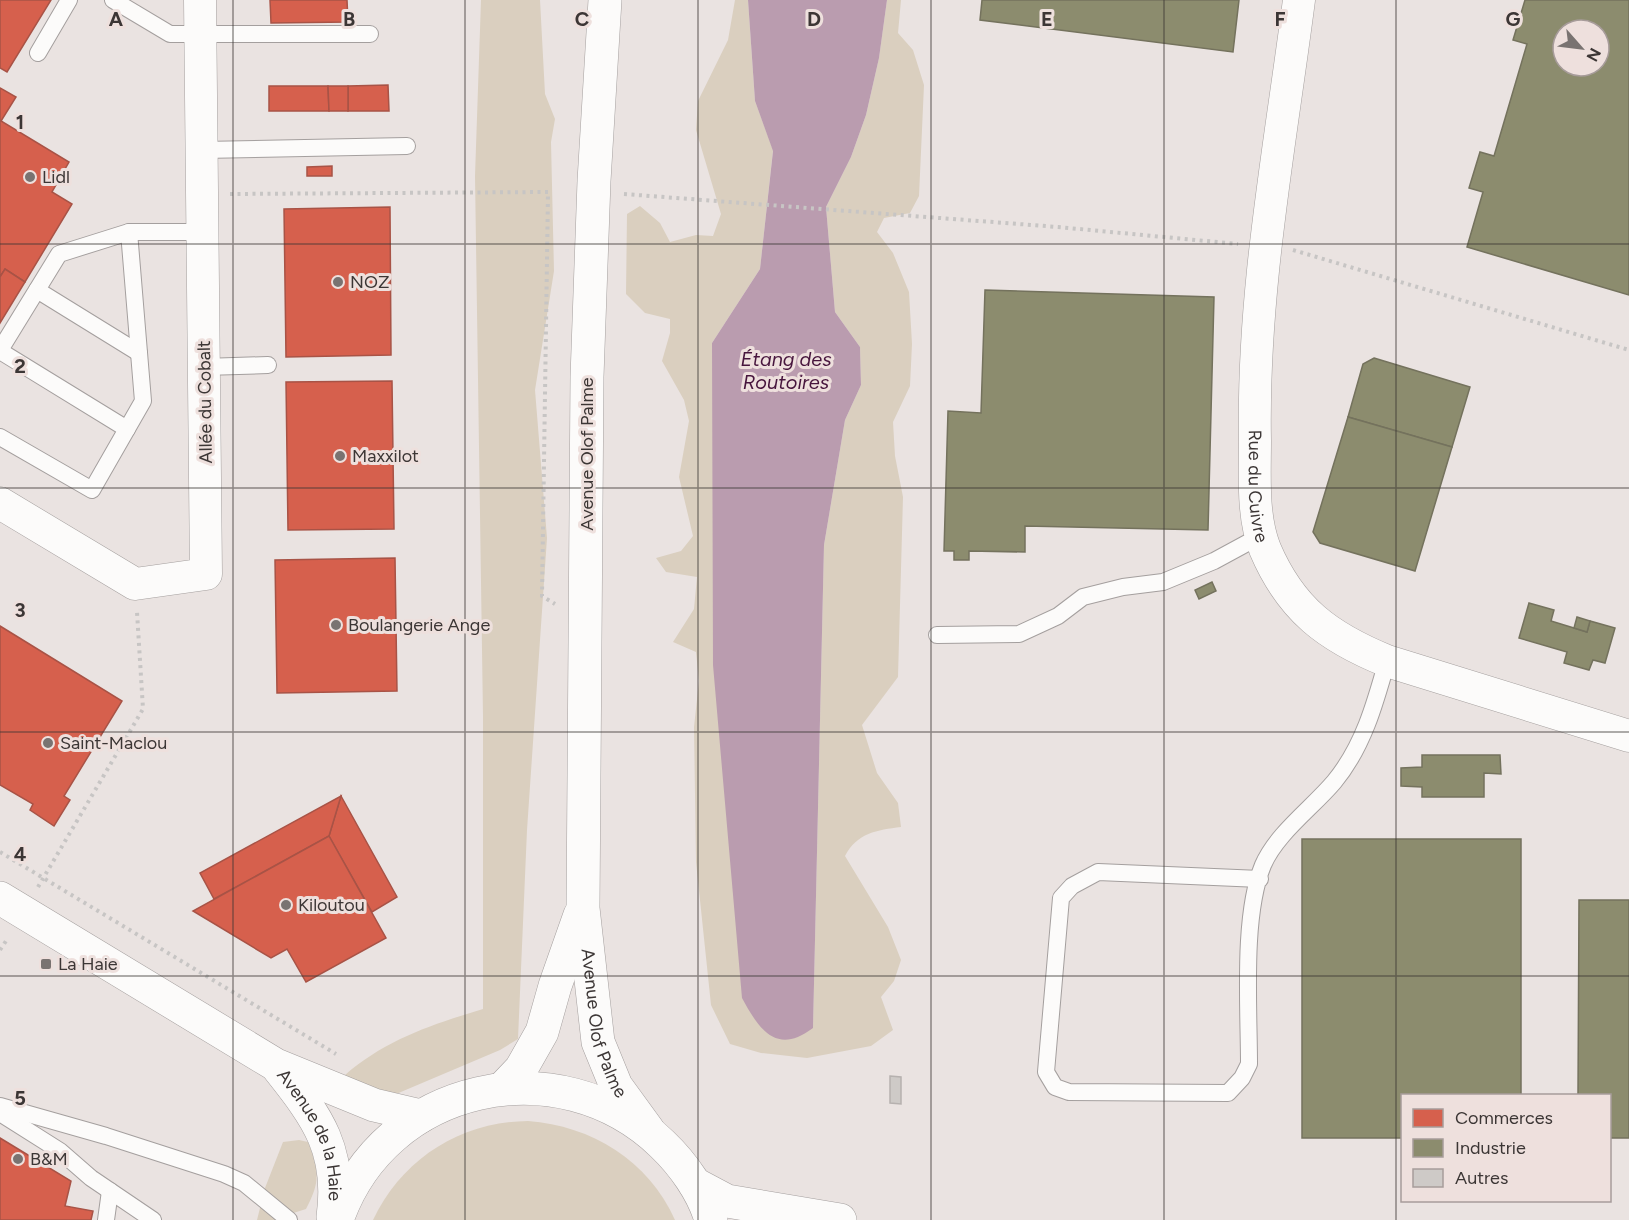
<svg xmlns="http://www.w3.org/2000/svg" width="1629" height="1220" font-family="Figtree,sans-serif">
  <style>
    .green { fill: #dacfbf }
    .water { fill: #ba9caf }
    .shops { fill: #d6604d; stroke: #a85346; stroke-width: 1.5 }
    .industry { fill: #8c8c6e; stroke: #74725d; stroke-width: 1.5; fill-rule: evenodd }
    .building { fill: #cecac7; stroke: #b6b1af; stroke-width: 1.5 }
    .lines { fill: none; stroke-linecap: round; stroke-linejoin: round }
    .lane-casing { stroke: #a49f9e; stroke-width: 18 }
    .street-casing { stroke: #a49f9e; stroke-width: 33 }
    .secondary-casing { stroke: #a49f9e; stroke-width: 34 }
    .path { stroke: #c7c5c4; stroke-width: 4; stroke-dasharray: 3 4.5; stroke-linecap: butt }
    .lane { stroke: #fcfbfa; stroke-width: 16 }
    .street { stroke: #fcfbfa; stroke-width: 32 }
    .secondary { stroke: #fcfbfa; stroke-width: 33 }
    .grid { fill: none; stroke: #3c3635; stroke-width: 1.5; stroke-opacity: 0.55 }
    .poi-dot { fill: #797371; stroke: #eee0dd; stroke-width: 2 }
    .labels { text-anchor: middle; stroke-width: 6; stroke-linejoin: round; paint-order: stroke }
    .poi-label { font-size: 18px; fill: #3c3635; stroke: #eee0dd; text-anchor: start }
    .street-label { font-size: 18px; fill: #3c3635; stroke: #eee0dd }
    .water-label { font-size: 20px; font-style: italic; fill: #47153d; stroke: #eee0dd }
    .grid-label { font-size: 20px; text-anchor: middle; font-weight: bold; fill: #3c3635; stroke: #eee0dd; stroke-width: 6; stroke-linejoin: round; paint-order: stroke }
  </style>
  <rect width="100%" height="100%" fill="#eae3e1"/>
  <g class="green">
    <path d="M 481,0 L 540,0 L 545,94 L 555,119 L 551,142 L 554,271 L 535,390 L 547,538 L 527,830 L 518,1039 L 500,1050 L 382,1100 L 349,1088 L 345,1075 C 385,1040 433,1024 483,1009 L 483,717 L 475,176 Z"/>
    <path d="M 735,0 L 748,0 L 755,101 L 773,150 L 760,269 L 712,343 L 813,1028 L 824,545 L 845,420 L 861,385 L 860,347 L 835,312 L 826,207 L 851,157 L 866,115 L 879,58 L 887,0 L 901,0 L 898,33 L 913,50 L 924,85 L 919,196 L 910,213 L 884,218 L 877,232 L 893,253 L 909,292 L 912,344 L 910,386 L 893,422 L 895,456 L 903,497 L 898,677 L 862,725 L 877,773 L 898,803 L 901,827 C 877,830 857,833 845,856 L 888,927 L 901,960 L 894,981 L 881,997 L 893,1030 L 871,1046 L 807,1058 L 761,1053 L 730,1044 L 711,1005 L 696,862 L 694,727 L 699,681 L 696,652 L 673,642 L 694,609 L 697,577 L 666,572 L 656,558 L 681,551 L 693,536 L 679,477 L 689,421 L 684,400 L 662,361 L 670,333 L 670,319 L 645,313 L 626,294 L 627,214 L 640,206 L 660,223 L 670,242 L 696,235 L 713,236 L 721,214 L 696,130 L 698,101 L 728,40 Z"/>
    <path d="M 528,1121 C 592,1126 648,1160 675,1220 L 373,1220 C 402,1159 460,1122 528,1121 Z"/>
    <path d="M 299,1140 L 308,1142 C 319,1170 321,1181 306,1209 L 287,1215 L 287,1220 L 257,1220 L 265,1188 L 283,1142 Z"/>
  </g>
  <path class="water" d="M 748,0 L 887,0 L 879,58 L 866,115 L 851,157 L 826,207 L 835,312 L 860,347 L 861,385 L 845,420 L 824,545 L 813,1028 C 776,1056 759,1029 742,998 L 713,665 L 712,343 L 760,269 L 773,151 L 755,101 Z"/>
  <g class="shops">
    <path d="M 0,0 L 51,0 L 7,72 L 0,68 Z"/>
    <path d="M 270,0 L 347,0 L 348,22 L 271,23 Z"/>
    <path d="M 388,85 L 389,111 L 348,111 L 348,86 Z"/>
    <path d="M 269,86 L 328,86 L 329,111 L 269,111 Z"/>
    <path d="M 328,86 L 348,86 L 348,111 L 329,111 Z"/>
    <path d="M 0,88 L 16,97 L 1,121 L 69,162 L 52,192 L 72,204 L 25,282 L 5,269 L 0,277 Z"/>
    <path d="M 332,166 L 332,176 L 307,176 L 307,167 Z"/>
    <path d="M 390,207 L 391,355 L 286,357 L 284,209 Z"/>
    <path d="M 5,269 L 25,282 L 0,323 L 0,277 Z"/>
    <path d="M 392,381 L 394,529 L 288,530 L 286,382 Z"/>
    <path d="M 395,558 L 397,691 L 277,693 L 275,560 Z"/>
    <path d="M 0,626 L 122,701 L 64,796 L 70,800 L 54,826 L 30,810 L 33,804 L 0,785 Z"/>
    <path d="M 341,796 L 397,897 L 372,912 L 329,836 Z"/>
    <path d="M 341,796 L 329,836 L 214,899 L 200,873 Z"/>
    <path d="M 329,836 L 386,938 L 306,982 L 287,949 L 271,958 L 193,911 Z"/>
    <path d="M 0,1138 L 71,1181 L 65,1206 L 93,1211 L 91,1220 L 0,1220 Z"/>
  </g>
  <g class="industry">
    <path d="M 982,0 L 1239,0 L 1233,52 L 980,20 Z"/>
    <path d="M 1525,0 L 1629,0 L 1629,295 L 1467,247 L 1483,192 L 1469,188 L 1480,152 L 1494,156 L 1527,44 L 1513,40 ZM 1563,30 L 1599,30 L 1599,66 L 1563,66 Z"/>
    <path d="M 985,290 L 1214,297 L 1208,530 L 1025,526 L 1025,552 L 969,551 L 969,560 L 954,560 L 954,551 L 944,551 L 948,411 L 981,413 Z"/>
    <path d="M 1374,358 L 1470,387 L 1452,447 L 1348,417 L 1363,364 Z"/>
    <path d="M 1348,417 L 1452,447 L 1415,571 L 1320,543 L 1313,532 Z"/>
    <path d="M 1212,582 L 1216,591 L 1199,599 L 1195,590 Z"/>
    <path d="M 1529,603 L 1554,610 L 1551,621 L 1587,632 L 1590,621 L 1615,628 L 1605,663 L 1593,660 L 1589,670 L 1564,663 L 1567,652 L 1519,638 Z"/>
    <path d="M 1577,617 L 1590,621 L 1587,632 L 1574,628 Z"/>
    <path d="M 1422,755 L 1500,755 L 1501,774 L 1484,773 L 1484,797 L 1422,797 L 1422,787 L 1401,786 L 1401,768 L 1422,767 Z"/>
    <path d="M 1302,839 L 1521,839 L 1521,1096 L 1402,1096 L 1402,1138 L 1302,1138 Z"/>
    <path d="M 1579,900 L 1629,900 L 1629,1138 L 1610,1138 L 1610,1096 L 1578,1096 Z"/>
  </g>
  <path class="building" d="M 890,1076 L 901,1077 L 901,1104 L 890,1103 Z"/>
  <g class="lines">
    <g class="lane-casing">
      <g id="lane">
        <path d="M 113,0 L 170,34 L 370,34"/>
        <path d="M 38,53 L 69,0"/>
        <path d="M 202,150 L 407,146"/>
        <path d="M 37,290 L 139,353"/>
        <path d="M 0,350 L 59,254 L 129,232 L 203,232"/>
        <path d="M 0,351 L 127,429"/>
        <path d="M 204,367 L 268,365"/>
        <path d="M 0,437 L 92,490 L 143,401 L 129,232"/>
        <path d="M 937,635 L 1019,634 L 1058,616 L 1083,597 L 1123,587 L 1163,582 L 1214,561 L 1262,535"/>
        <path d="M 1260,879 L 1098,872 L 1072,886 L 1061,898 L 1046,1072 L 1055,1087 L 1069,1092 L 1228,1093 L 1242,1078 L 1249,1064 C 1249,1007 1242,916 1263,865 C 1277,833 1312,808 1334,782 C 1363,747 1375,704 1387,661"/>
        <path d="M 0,1106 L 106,1136 L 224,1174 L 244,1183 L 289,1220"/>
        <path d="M 0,1113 L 60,1151 L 91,1178 L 153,1220"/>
        <path d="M 106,1220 L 110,1191"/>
      </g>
    </g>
    <g class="street-casing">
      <g id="street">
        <path id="s1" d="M 1299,0 C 1280,147 1252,292 1255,441 C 1255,476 1252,516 1265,549 C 1291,610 1328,637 1387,661 L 1629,736"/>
        <path d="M 0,503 L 135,584 L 206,574 L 200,0"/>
      </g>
    </g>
    <g class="secondary-casing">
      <g id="secondary">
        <path id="s2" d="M 605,0 L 594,181 L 587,377 L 583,908 L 598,1042 L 616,1086 L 648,1130"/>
        <path d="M 0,898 L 276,1065 L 374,1105 L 421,1116"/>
        <path id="s3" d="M 279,1069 C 318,1118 342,1151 333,1217"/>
        <path d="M 502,1089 L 521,1069 L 542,1032 L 555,986 L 580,915"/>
        <path d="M 695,1184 L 727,1201 L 840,1220"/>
        <path d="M 337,1220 C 384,1083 559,1045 662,1144 C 683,1164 703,1192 711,1220"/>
      </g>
    </g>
    <g class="path">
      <path d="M 230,194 L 548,192 L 542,596 L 555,604"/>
      <path d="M 624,194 L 1058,227 L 1238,244"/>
      <path d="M 1293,250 L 1629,350"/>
      <path d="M 0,852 L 336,1054"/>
      <path d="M 38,887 L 143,709 L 137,612"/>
      <path d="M 0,950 L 8,938"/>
    </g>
    <use href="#lane" class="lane"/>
    <use href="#street" class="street"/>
    <use href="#secondary" class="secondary"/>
  </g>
  <path class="grid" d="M 233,0 L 233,1220M 465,0 L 465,1220M 698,0 L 698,1220M 931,0 L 931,1220M 1164,0 L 1164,1220M 1396,0 L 1396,1220M 0,244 L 1629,244M 0,488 L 1629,488M 0,732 L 1629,732M 0,976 L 1629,976"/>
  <g class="poi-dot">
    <circle cx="30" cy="177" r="6"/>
    <circle cx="338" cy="282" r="6"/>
    <circle cx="340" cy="456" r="6"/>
    <circle cx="336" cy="625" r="6"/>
    <circle cx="48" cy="743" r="6"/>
    <circle cx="286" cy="905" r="6"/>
    <rect x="40" y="958" width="12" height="12" rx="3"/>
    <circle cx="18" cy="1159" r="6"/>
  </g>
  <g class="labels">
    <g class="poi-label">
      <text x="42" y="183">Lidl</text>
      <text x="350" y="288">NOZ</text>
      <text x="352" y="462">Maxxilot</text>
      <text x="348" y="631">Boulangerie Ange</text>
      <text x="60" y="749">Saint-Maclou</text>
      <text x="298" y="911">Kiloutou</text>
      <text x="58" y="970">La Haie</text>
      <text x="30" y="1165">B&amp;M</text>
    </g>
    <g class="street-label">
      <text transform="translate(205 402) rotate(-91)" y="6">Allée du Cobalt</text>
      <text transform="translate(587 454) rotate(-90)" y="6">Avenue Olof Palme</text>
      <text dy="6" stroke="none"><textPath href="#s1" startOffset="489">Rue du Cuivre</textPath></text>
      <text dy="6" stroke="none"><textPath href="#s2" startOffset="1026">Avenue Olof Palme</textPath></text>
      <text dy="6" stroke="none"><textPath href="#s3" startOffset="75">Avenue de la Haie</textPath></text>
    </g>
    <g class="water-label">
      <text x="786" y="366">Étang des<tspan x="786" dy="23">Routoires</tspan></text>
    </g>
  </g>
  <g class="grid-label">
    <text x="116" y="26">A</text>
    <text x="349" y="26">B</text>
    <text x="582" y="26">C</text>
    <text x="814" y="26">D</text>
    <text x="1047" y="26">E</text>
    <text x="1280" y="26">F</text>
    <text x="1513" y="26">G</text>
    <text x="20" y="129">1</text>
    <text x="20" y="373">2</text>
    <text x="20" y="617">3</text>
    <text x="20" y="861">4</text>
    <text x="20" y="1105">5</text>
  </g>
  <rect x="1401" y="1094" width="210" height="108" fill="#eee0dd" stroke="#a79c9a" stroke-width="1.5"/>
  <rect x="1413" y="1109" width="30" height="18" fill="#d6604d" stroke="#a79c9a" stroke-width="1.5"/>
  <text x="1455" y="1124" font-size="18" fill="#3c3635">Commerces</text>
  <rect x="1413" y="1139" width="30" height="18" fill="#8c8c6e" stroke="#a79c9a" stroke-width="1.5"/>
  <text x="1455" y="1154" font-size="18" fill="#3c3635">Industrie</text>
  <rect x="1413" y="1169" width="30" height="18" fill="#cecac7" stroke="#a79c9a" stroke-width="1.5"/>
  <text x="1455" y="1184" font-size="18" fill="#3c3635">Autres</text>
  <g transform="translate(1581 48) rotate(118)"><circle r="28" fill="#eee0dd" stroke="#a79c9a" stroke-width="1.5"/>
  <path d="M0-4.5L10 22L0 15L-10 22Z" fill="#797371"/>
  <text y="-9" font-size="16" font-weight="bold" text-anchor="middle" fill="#3c3635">N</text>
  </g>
</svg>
